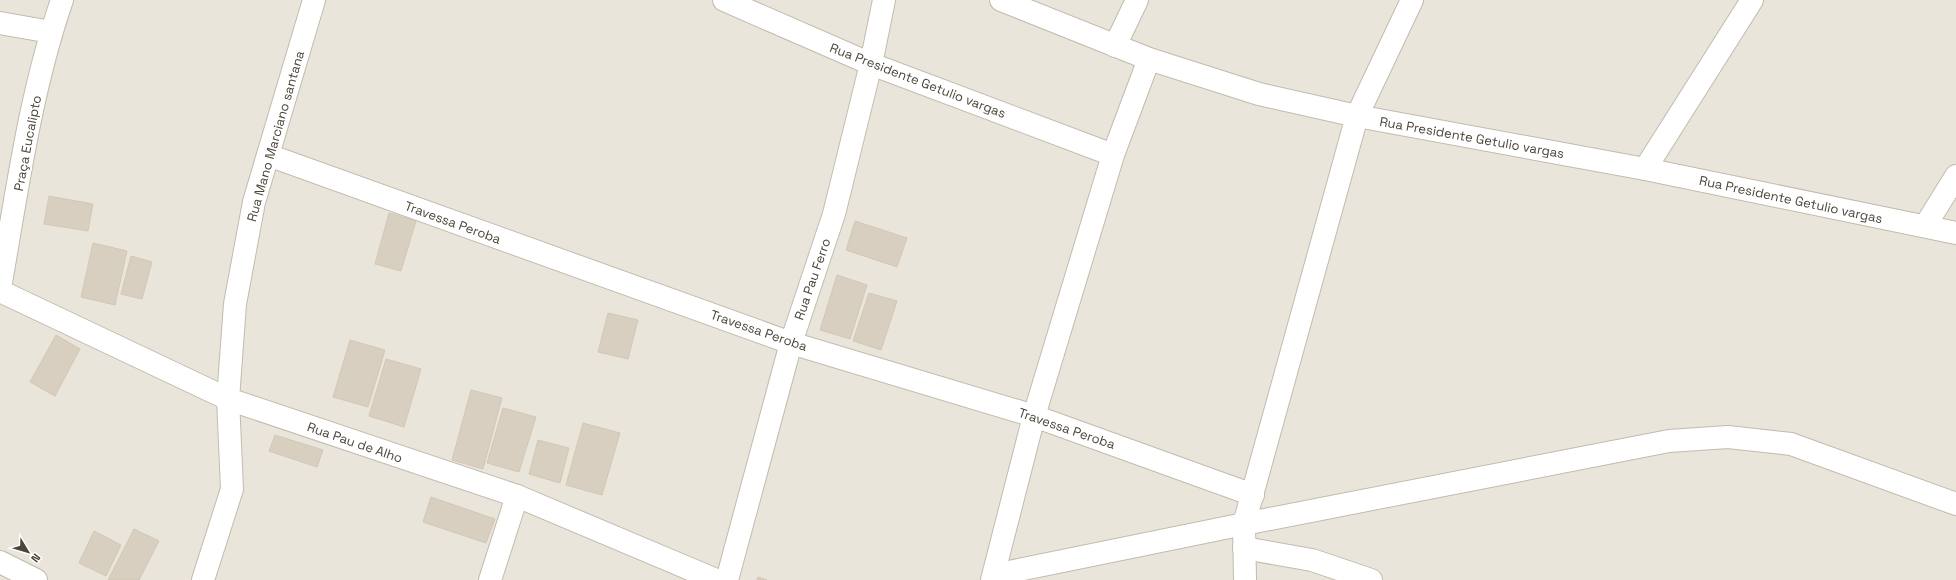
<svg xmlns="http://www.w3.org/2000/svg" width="1956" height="580" font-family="'Space Grotesk',sans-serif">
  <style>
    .residential { fill: #eae5da }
    .building { fill: #d8cfc1; stroke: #d3c7b4 }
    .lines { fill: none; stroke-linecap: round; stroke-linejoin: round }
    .minor-casing { stroke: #c2bbae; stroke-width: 24 }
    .minor { stroke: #fff; stroke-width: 22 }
    .labels { text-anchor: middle; stroke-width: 4; stroke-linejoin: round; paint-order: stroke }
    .street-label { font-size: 13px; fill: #4b4439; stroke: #fff }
  </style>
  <rect width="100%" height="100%" fill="#f6f3ec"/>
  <rect class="residential" x="0" y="0" width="1956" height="580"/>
  <g class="building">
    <path d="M 49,196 L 93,204 L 88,231 L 44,224 Z"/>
    <path d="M 389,213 L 416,221 L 401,271 L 375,264 Z"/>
    <path d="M 855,221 L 907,238 L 897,267 L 846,250 Z"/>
    <path d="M 93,243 L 127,251 L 115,305 L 81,297 Z"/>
    <path d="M 131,256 L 152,262 L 142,299 L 121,294 Z"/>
    <path d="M 837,275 L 867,285 L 850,339 L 820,330 Z"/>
    <path d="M 869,293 L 897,301 L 881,350 L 853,341 Z"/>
    <path d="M 608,313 L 638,320 L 628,359 L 598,352 Z"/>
    <path d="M 56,335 L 80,349 L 55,396 L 30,382 Z"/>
    <path d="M 350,340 L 385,350 L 368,407 L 333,397 Z"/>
    <path d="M 386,359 L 421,369 L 404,427 L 369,416 Z"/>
    <path d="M 471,390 L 502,398 L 483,469 L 452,460 Z"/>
    <path d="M 503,408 L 536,417 L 519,472 L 487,463 Z"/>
    <path d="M 583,423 L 620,433 L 602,495 L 566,485 Z"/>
    <path d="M 275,435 L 323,450 L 317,467 L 269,451 Z"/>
    <path d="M 538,440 L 569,448 L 560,483 L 529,474 Z"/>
    <path d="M 431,497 L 495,519 L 486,543 L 423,522 Z"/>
    <path d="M 134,529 L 159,541 L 139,580 L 108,580 Z"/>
    <path d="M 94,531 L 121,545 L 106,576 L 79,563 Z"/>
    <path d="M 758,577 L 767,580 L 757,580 Z"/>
  </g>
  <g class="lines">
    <g class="minor-casing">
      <g id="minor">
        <path d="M 724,0 L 871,64 L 1113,155"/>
        <path d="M 1001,0 L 1149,59 L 1259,94 L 1357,116 L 1645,169 L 1956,233"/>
        <path d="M 0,23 L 51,32"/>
        <path d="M 1115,46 L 1137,0"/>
        <path d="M 268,155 L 791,343 L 1034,416 L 1253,495"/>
        <path d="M 1645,169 L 1752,0"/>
        <path d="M 1925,226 L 1956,176"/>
        <path d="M 0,288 C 17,192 30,93 62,0"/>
        <path d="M 0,291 L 228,399 L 517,496 L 716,580"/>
        <path d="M 1244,548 L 1312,560 L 1371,580"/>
        <path d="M 0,562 L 36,580"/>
        <path d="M 994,575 L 1244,524 L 1669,441 L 1728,437 L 1791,444 L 1956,504"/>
        <path d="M 203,580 L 232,489 L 228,399 L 235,304 L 254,202 L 314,0"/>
        <path d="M 490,580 L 517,496"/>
        <path d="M 727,580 L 791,343 L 834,214 L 871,64 L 884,0"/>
        <path d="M 992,580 L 1034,416 L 1113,155 L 1149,59"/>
        <path d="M 1245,580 L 1244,524 L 1357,116 L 1412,0"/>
      </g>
    </g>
    <use href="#minor" class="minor"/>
  </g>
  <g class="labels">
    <g class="street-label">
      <text transform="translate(918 80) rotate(21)" y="5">Rua Presidente Getulio vargas</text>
      <text transform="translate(275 136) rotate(-74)" y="5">Rua Mano Marciano santana</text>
      <text transform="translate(1472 137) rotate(10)" y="5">Rua Presidente Getulio vargas</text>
      <text transform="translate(27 143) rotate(-79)" y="5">Praça Eucalipto</text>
      <text transform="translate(1791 199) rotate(12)" y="5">Rua Presidente Getulio vargas</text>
      <text transform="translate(453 222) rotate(20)" y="5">Travessa Peroba</text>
      <text transform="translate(812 279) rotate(-71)" y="5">Rua Pau Ferro</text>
      <text transform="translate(759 330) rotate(19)" y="5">Travessa Peroba</text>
      <text transform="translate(1067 428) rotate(19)" y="5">Travessa Peroba</text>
      <text transform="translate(355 442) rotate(19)" y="5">Rua Pau de Alho</text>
    </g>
  </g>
  <g transform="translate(28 552) rotate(128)" stroke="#ffffff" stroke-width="3" paint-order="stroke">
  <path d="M0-3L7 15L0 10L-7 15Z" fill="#4b4439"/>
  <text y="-6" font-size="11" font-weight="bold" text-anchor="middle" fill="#4b4439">N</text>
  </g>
</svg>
